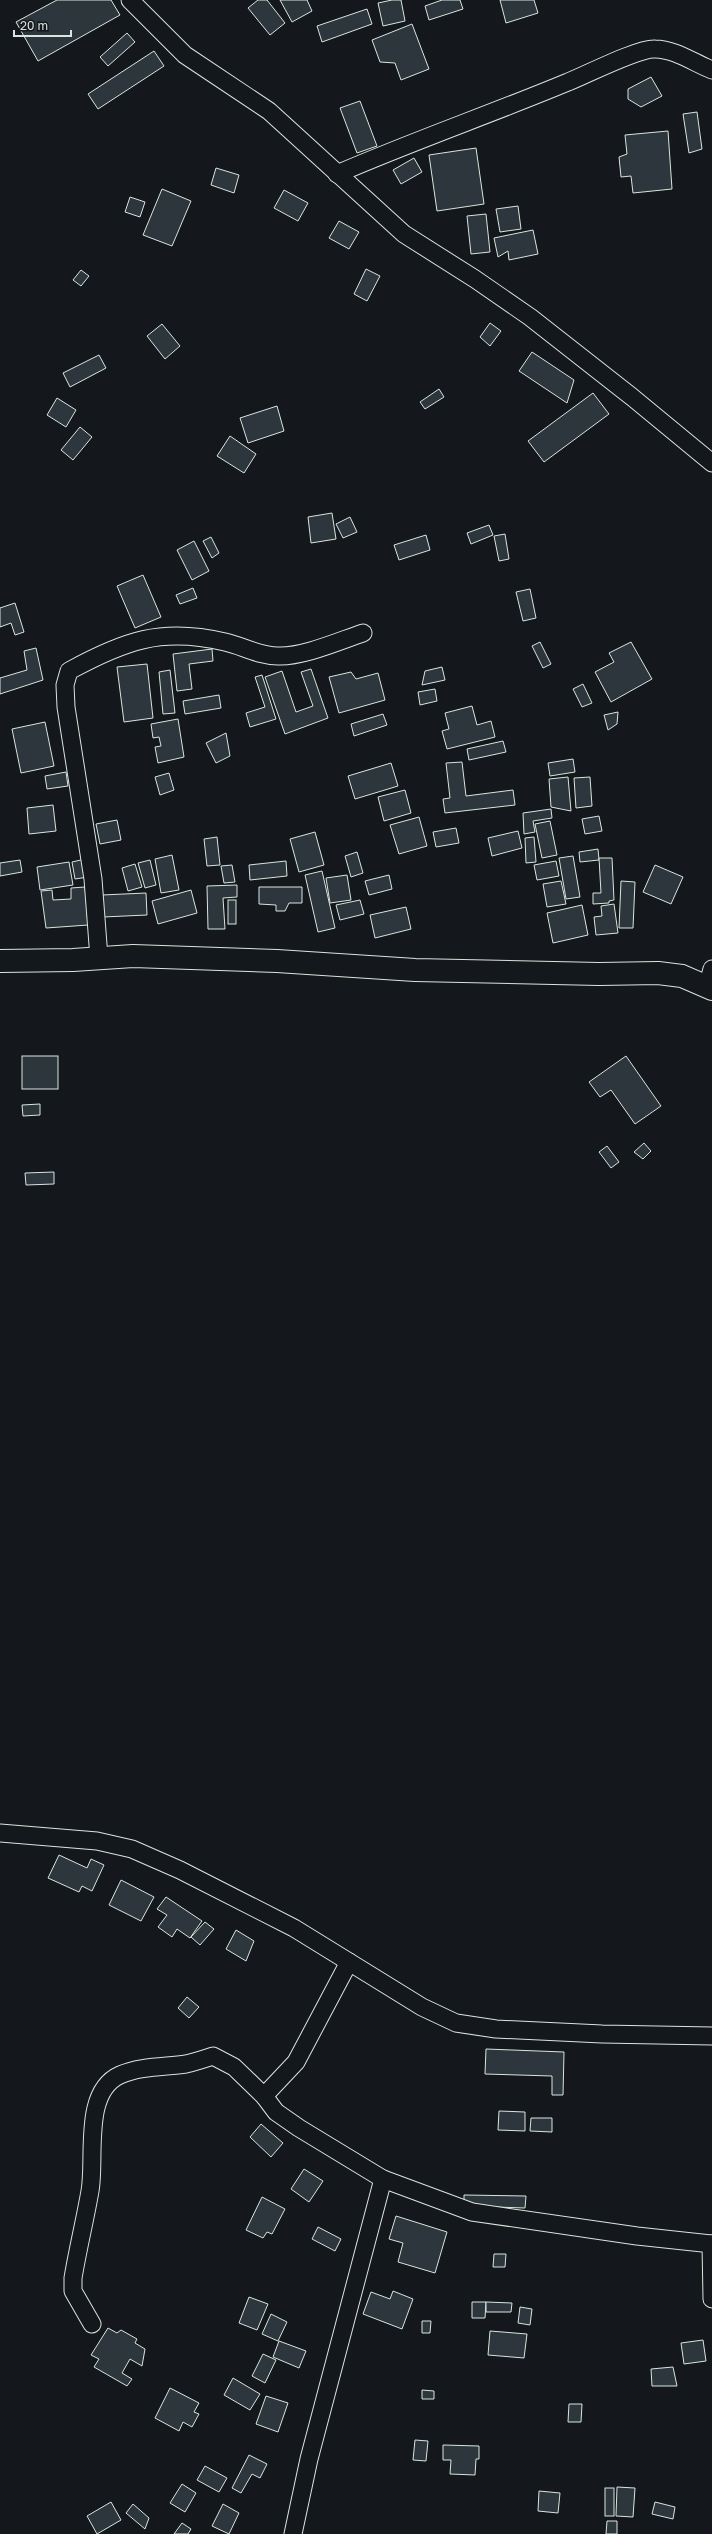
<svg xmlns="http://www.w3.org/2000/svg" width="712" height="2534" font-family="'Golos Text',sans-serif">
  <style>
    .building { fill: #2c363c; stroke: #d8e6dc }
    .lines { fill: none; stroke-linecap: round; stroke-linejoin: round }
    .minor-casing { stroke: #d8e6dc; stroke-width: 19 }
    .secondary-casing { stroke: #d8e6dc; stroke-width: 24 }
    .minor { stroke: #14181c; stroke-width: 17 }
    .secondary { stroke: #14181c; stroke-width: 22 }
  </style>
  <rect width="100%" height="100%" fill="#14181c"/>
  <g class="building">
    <path d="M 57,0 L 111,0 L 120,15 L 38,61 L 16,22 Z"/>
    <path d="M 258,0 L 267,0 L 285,23 L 270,35 L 248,8 Z"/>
    <path d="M 280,0 L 307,0 L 312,11 L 292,22 Z"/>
    <path d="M 392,0 L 401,0 L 405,21 L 383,26 L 378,3 Z"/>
    <path d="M 442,0 L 460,0 L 463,9 L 429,20 L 425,6 Z"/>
    <path d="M 500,0 L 534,0 L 538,13 L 506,23 Z"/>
    <path d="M 367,9 L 372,24 L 322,42 L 317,26 Z"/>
    <path d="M 412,24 L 429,69 L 401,80 L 395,63 L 380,62 L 372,40 Z"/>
    <path d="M 127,33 L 135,42 L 108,66 L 100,57 Z"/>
    <path d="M 154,51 L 164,66 L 98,109 L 88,94 Z"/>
    <path d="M 651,77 L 662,96 L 641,107 L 628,99 L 628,89 Z"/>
    <path d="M 360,101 L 377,146 L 357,153 L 340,108 Z"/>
    <path d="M 697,112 L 702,149 L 689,153 L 683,114 Z"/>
    <path d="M 668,131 L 672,189 L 633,193 L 631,176 L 621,177 L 619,157 L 627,154 L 625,135 Z"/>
    <path d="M 476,148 L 484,204 L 437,211 L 429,155 Z"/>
    <path d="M 414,158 L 422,172 L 401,184 L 393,170 Z"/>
    <path d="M 216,168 L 239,175 L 234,193 L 211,185 Z"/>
    <path d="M 162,189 L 191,201 L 172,246 L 143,235 Z"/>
    <path d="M 284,190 L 308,203 L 298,221 L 274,208 Z"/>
    <path d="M 130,197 L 145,202 L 140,217 L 125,212 Z"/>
    <path d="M 518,206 L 521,229 L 500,232 L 496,209 Z"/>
    <path d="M 486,214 L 490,252 L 471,254 L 467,216 Z"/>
    <path d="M 339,221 L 359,232 L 349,249 L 329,238 Z"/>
    <path d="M 533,230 L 538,254 L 509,260 L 508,251 L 498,257 L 494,238 Z"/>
    <path d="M 366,269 L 380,276 L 367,301 L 354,294 Z"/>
    <path d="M 81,270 L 89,276 L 81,286 L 73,280 Z"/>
    <path d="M 490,323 L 501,331 L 490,346 L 480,337 Z"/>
    <path d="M 162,324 L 180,346 L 165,359 L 147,336 Z"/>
    <path d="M 532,352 L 574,380 L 567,403 L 519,371 Z"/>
    <path d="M 99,355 L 106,368 L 70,387 L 63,373 Z"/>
    <path d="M 439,389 L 444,397 L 425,409 L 420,402 Z"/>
    <path d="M 593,393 L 609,414 L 544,462 L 528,441 Z"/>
    <path d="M 57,398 L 76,410 L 66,427 L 47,415 Z"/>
    <path d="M 277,406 L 284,431 L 248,443 L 240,418 Z"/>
    <path d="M 80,427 L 92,437 L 73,460 L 61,450 Z"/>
    <path d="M 230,436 L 256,454 L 244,473 L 217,456 Z"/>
    <path d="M 332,513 L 336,539 L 311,543 L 308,517 Z"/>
    <path d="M 350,517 L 357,532 L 343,538 L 336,524 Z"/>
    <path d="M 489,525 L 493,535 L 471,544 L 467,533 Z"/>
    <path d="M 505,534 L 509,559 L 499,561 L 494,536 Z"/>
    <path d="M 426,535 L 430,550 L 399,560 L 394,545 Z"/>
    <path d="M 211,537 L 219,553 L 212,558 L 203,541 Z"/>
    <path d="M 194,541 L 209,571 L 192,580 L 177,550 Z"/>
    <path d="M 143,575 L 161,617 L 135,628 L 117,586 Z"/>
    <path d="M 193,588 L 197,598 L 180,604 L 176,595 Z"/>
    <path d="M 530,589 L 536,618 L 523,621 L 516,592 Z"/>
    <path d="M 15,603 L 24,632 L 15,635 L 11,623 L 0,627 L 0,608 Z"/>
    <path d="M 540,642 L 551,664 L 543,668 L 532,646 Z"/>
    <path d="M 631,642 L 652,679 L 611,702 L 595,672 L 614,662 L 609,653 Z"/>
    <path d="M 36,648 L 43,680 L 0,694 L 0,678 L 27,670 L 24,651 Z"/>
    <path d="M 212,649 L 213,661 L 189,664 L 192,689 L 177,691 L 173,654 Z"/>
    <path d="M 147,664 L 153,718 L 124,722 L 117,667 Z"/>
    <path d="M 442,667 L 445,680 L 422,685 L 425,671 Z"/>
    <path d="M 311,669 L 328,718 L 285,734 L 265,677 L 282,671 L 296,712 L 313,706 L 301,672 Z"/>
    <path d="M 170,670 L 175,713 L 163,714 L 159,672 Z"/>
    <path d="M 351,672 L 356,679 L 378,673 L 385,700 L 339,713 L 329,677 Z"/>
    <path d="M 262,675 L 276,719 L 250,727 L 246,713 L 265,707 L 255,677 Z"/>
    <path d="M 583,684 L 592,703 L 582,707 L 573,689 Z"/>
    <path d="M 435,689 L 437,701 L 420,705 L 418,692 Z"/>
    <path d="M 219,695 L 221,708 L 185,714 L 183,701 Z"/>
    <path d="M 472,706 L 477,725 L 491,721 L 495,737 L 447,749 L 442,731 L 449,729 L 445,713 Z"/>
    <path d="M 618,712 L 617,724 L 608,730 L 604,715 Z"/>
    <path d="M 383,714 L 387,725 L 354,736 L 351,724 Z"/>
    <path d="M 178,719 L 184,757 L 158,763 L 155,747 L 161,746 L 159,737 L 153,738 L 151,724 Z"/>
    <path d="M 45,722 L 54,766 L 21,773 L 12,729 Z"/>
    <path d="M 226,733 L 230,756 L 216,763 L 206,743 Z"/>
    <path d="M 503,741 L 506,752 L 469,760 L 467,749 Z"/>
    <path d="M 573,759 L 575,772 L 550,776 L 548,763 Z"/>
    <path d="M 462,762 L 466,796 L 513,790 L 515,805 L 445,813 L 443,799 L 450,798 L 446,763 Z"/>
    <path d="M 391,763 L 398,786 L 355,799 L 348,776 Z"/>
    <path d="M 66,772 L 68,786 L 47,789 L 45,776 Z"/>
    <path d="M 169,773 L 174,790 L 160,795 L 155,777 Z"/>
    <path d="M 568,777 L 571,811 L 551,807 L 549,779 Z"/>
    <path d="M 590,777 L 592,806 L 576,808 L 574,778 Z"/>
    <path d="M 405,790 L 411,813 L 384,821 L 378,797 Z"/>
    <path d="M 53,805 L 56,831 L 29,834 L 27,808 Z"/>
    <path d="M 551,809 L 552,818 L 533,821 L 535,832 L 524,834 L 523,813 Z"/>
    <path d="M 599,816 L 602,831 L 585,834 L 582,819 Z"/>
    <path d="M 419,817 L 427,846 L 399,854 L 390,825 Z"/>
    <path d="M 117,820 L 121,840 L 100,844 L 96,824 Z"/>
    <path d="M 550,821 L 557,855 L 542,858 L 535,824 Z"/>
    <path d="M 456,828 L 459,843 L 436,847 L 433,832 Z"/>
    <path d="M 518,831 L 522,848 L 492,856 L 488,838 Z"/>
    <path d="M 315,832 L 324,865 L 299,872 L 290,839 Z"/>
    <path d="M 217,837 L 220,865 L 207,866 L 204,839 Z"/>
    <path d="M 534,837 L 536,862 L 526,863 L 525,838 Z"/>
    <path d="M 598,849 L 599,860 L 580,862 L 579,852 Z"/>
    <path d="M 357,852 L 363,873 L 351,877 L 345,856 Z"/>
    <path d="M 172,855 L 179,890 L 161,893 L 155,859 Z"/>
    <path d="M 573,856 L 580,897 L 566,899 L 559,858 Z"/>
    <path d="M 599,858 L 612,858 L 614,900 L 609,901 L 609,903 L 593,904 L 593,893 L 601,893 Z"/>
    <path d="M 85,859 L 88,877 L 75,879 L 72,862 Z"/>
    <path d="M 20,860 L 22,872 L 0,876 L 0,863 Z"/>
    <path d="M 150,860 L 156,885 L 145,888 L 138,863 Z"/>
    <path d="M 286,861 L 287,876 L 250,880 L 249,865 Z"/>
    <path d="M 556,861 L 559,876 L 537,880 L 534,865 Z"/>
    <path d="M 69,862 L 73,885 L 40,890 L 37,867 Z"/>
    <path d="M 135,864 L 142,887 L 128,891 L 122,868 Z"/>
    <path d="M 232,865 L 235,882 L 224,883 L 221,866 Z"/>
    <path d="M 655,865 L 683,877 L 671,904 L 643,892 Z"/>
    <path d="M 322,871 L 335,928 L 318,932 L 305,875 Z"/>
    <path d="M 347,875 L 351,900 L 330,903 L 326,878 Z"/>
    <path d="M 389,875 L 392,889 L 369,895 L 365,881 Z"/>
    <path d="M 561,881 L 566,904 L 547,907 L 543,884 Z"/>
    <path d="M 621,881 L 635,882 L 633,928 L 619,928 Z"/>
    <path d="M 237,885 L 237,897 L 223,898 L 225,929 L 208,929 L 207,886 Z"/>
    <path d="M 85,887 L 88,925 L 46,928 L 41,891 L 52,890 L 53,900 L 71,899 L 71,888 Z"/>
    <path d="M 259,887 L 302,887 L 302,903 L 289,903 L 285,911 L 276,911 L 276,905 L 259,904 Z"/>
    <path d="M 191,890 L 197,913 L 158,924 L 152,901 Z"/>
    <path d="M 146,893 L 147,915 L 103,917 L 102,895 Z"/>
    <rect x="228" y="900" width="8" height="24"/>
    <path d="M 360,900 L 364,914 L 340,920 L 336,905 Z"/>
    <path d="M 614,904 L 618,933 L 596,935 L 594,917 L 602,916 L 601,906 Z"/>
    <path d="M 582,905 L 588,935 L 553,943 L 547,913 Z"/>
    <path d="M 406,907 L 411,929 L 375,938 L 370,915 Z"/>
    <rect x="22" y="1056" width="36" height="33"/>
    <path d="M 626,1056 L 661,1106 L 635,1124 L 611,1090 L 600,1097 L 589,1082 Z"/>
    <path d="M 40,1104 L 40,1115 L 23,1116 L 22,1105 Z"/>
    <path d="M 644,1143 L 651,1151 L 643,1159 L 634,1152 Z"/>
    <path d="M 607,1146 L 619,1162 L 611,1168 L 599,1152 Z"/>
    <path d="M 54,1172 L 54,1184 L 26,1185 L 25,1173 Z"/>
    <path d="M 59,1855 L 87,1868 L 91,1859 L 104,1865 L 92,1891 L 82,1886 L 79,1892 L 48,1878 Z"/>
    <path d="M 121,1880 L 154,1897 L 141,1921 L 109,1905 Z"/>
    <path d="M 166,1897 L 202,1921 L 190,1938 L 177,1929 L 172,1937 L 158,1927 L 167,1915 L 157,1909 Z"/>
    <path d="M 205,1922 L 214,1929 L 200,1945 L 191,1937 Z"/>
    <path d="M 236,1930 L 254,1941 L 246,1961 L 226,1949 Z"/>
    <path d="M 187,1997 L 199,2007 L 189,2018 L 178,2008 Z"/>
    <path d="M 486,2049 L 564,2052 L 563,2095 L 552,2095 L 552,2076 L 485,2074 Z"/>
    <path d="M 499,2111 L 525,2112 L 525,2131 L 498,2130 Z"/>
    <path d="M 531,2118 L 552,2118 L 552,2132 L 530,2131 Z"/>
    <path d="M 261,2124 L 283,2143 L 271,2157 L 250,2137 Z"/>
    <path d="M 304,2169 L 323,2181 L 309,2202 L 291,2189 Z"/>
    <path d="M 464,2195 L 526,2196 L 525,2208 L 464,2206 Z"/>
    <path d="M 262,2197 L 285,2209 L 272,2234 L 267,2232 L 263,2238 L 246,2230 Z"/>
    <path d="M 396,2216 L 447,2232 L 435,2273 L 398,2262 L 403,2243 L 389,2239 Z"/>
    <path d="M 318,2227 L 341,2239 L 335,2251 L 312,2239 Z"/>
    <path d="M 494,2254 L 506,2254 L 505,2267 L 493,2267 Z"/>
    <path d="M 393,2291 L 413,2299 L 402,2329 L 363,2314 L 371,2292 L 390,2299 Z"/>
    <path d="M 249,2297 L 268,2304 L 257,2330 L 239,2323 Z"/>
    <path d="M 472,2302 L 486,2302 L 485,2318 L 472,2318 Z"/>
    <path d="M 486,2302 L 512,2303 L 511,2312 L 486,2312 Z"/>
    <path d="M 520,2307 L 532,2309 L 530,2325 L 518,2323 Z"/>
    <path d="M 271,2314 L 287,2322 L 278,2341 L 262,2334 Z"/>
    <path d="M 422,2321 L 431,2321 L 430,2333 L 422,2333 Z"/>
    <path d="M 108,2328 L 117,2333 L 121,2330 L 137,2339 L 135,2343 L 145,2349 L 142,2366 L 130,2359 L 122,2373 L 132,2379 L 127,2386 L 94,2367 L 99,2359 L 91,2355 Z"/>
    <path d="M 490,2331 L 527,2334 L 524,2358 L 488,2355 Z"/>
    <path d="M 703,2340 L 706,2361 L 684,2364 L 681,2343 Z"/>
    <path d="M 279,2341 L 306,2351 L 299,2368 L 273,2357 Z"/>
    <path d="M 263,2354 L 276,2360 L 265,2383 L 252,2376 Z"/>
    <path d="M 673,2367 L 677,2386 L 652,2386 L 651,2369 Z"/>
    <path d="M 233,2378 L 260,2394 L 250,2410 L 224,2395 Z"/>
    <path d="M 170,2388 L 199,2403 L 194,2412 L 199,2414 L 192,2427 L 183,2422 L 179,2431 L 155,2418 Z"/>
    <path d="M 422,2390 L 434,2391 L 434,2399 L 422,2399 Z"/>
    <path d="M 266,2396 L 288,2403 L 278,2432 L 256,2424 Z"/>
    <path d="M 569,2404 L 582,2404 L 581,2422 L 568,2422 Z"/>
    <path d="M 415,2440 L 428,2441 L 426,2461 L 413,2460 Z"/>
    <path d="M 443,2445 L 479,2446 L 479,2459 L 476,2459 L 475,2475 L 450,2474 L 451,2460 L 443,2460 Z"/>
    <path d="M 249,2455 L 267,2464 L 260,2478 L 252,2474 L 241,2493 L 232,2488 Z"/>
    <path d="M 205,2466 L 227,2478 L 219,2492 L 197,2480 Z"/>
    <path d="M 182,2484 L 196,2493 L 185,2512 L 170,2503 Z"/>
    <path d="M 617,2487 L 635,2488 L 633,2517 L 616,2516 Z"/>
    <rect x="605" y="2488" width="9" height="28"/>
    <path d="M 539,2491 L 560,2493 L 558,2513 L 538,2511 Z"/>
    <path d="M 111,2502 L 121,2520 L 97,2534 L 87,2516 Z"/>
    <path d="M 655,2502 L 675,2507 L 673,2519 L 652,2514 Z"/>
    <path d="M 133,2504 L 149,2518 L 145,2529 L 126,2513 Z"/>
    <path d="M 223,2504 L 239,2513 L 229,2534 L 212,2526 Z"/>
    <path d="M 607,2521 L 617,2521 L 617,2534 L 606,2534 Z"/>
    <path d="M 182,2523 L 191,2529 L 188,2534 L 174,2534 Z"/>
  </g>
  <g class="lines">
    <g class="minor-casing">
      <g id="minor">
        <path d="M 130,0 L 185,55 L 269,111 L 404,234 L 475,279 L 530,317 L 632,397 L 712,463"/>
        <path d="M 337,174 C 413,141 491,114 568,82 C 586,75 638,48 655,49 C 675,49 694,63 712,70"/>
        <path d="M 99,958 L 93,879 L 66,707 L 65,685 L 69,671 C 124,641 161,627 225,642 C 243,646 259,656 278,656 C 303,657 339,641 363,633"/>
        <path d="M 707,987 L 712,969"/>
        <path d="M 0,1833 L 97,1841 L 132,1849 L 180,1870 L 294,1928 L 422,2007 L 456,2023 L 496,2029 L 602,2034 L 712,2036"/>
        <path d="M 264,2096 L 296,2062 L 349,1962"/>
        <path d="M 711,2244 L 712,2299"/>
        <path d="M 92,2324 L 73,2291 L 73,2278 C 78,2248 85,2220 90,2191 C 96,2158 82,2092 120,2075 C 140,2066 165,2067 186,2064 C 195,2062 204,2059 213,2056 L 234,2067 L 264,2096 L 276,2112 L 299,2128 L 383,2179 L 472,2212 L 637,2236 L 712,2244"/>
        <path d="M 293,2534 L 309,2459 L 383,2179"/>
      </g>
    </g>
    <g class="secondary-casing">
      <path id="secondary" d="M 0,961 L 73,960 L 133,956 L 277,961 L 415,970 L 599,974 L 658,973 L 682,976 L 712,989"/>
    </g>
    <use href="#minor" class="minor"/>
    <use href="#secondary" class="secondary"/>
  </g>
  <path d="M14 30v6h57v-6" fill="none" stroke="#d8e6dc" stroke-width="2"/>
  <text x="20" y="30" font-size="12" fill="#d8e6dc" stroke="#14181c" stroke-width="3" paint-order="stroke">20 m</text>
</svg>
